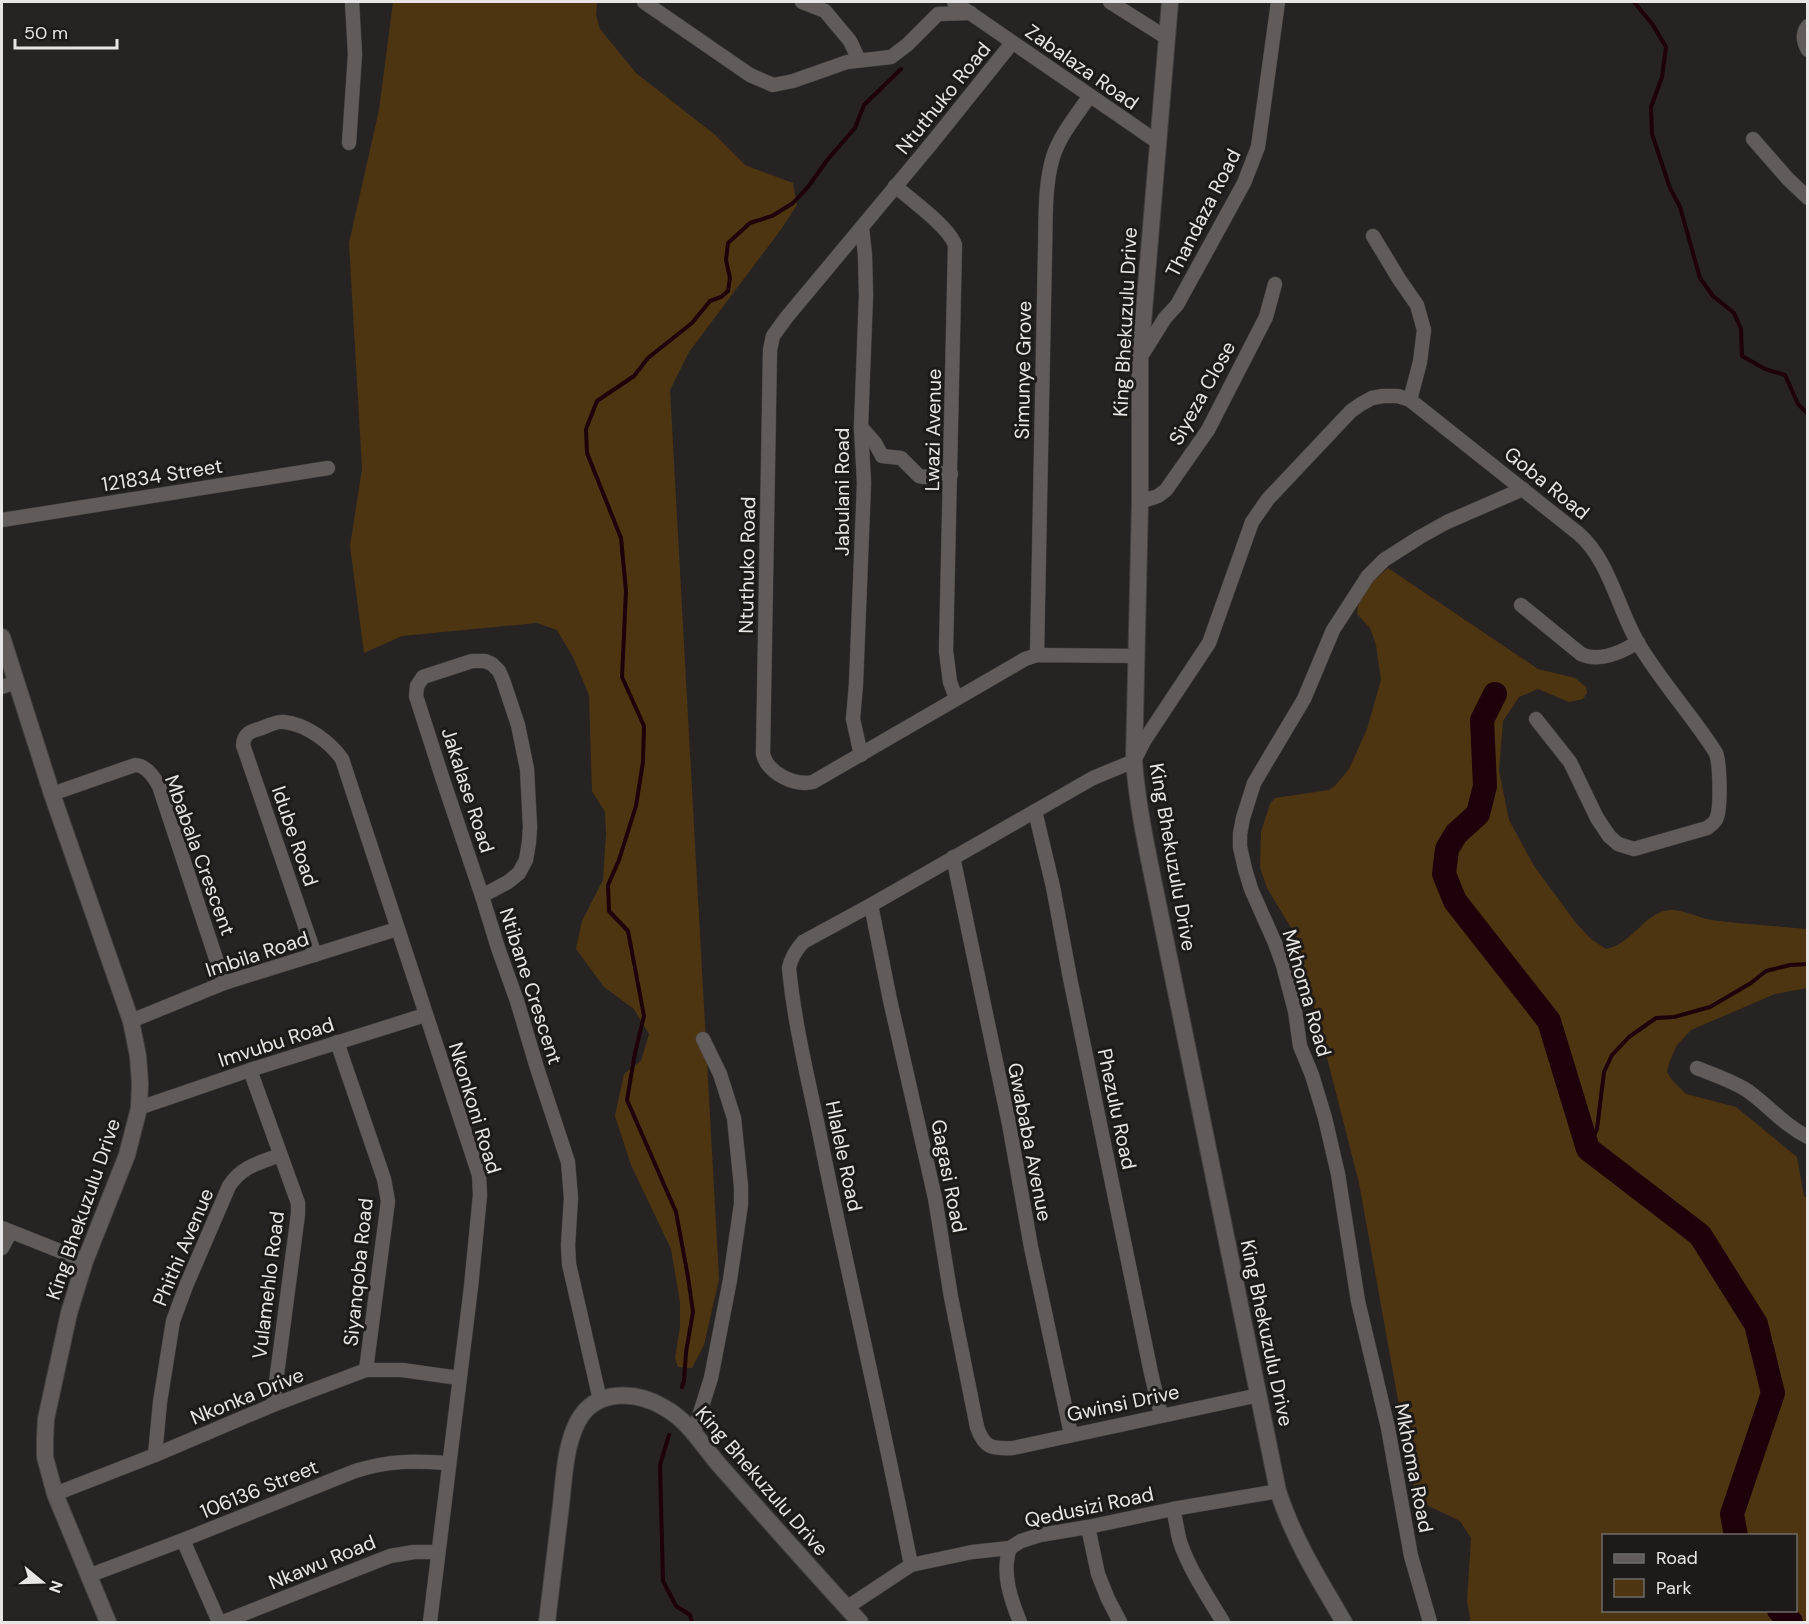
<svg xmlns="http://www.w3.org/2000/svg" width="1809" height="1624" font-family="'DM Sans',sans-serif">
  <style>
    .green { fill: #4e3512; fill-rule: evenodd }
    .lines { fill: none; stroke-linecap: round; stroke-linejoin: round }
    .stream { stroke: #1e000a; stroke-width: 4 }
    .river { stroke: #1e000a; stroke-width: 24 }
    .minor-casing { stroke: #44403f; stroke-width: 15 }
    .tertiary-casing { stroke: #44403f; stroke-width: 18 }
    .minor { stroke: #615c5a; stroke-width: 14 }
    .tertiary { stroke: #615c5a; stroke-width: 16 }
    .labels { text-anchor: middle; stroke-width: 6; stroke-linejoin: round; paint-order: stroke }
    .street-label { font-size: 20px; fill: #e8e5e4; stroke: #1e1a18 }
  </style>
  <rect width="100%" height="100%" fill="#272322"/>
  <g class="green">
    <path d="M 393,2 L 597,2 L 596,15 L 600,29 L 636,73 L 714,134 L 745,165 L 793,183 L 797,205 L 782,228 L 689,352 L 670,390 L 719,1279 L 704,1345 L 692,1368 L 678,1367 L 675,1358 L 680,1327 L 680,1302 L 671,1249 L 631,1165 L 615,1116 L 624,1074 L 641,1061 L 649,1034 L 634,1009 L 604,987 L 576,949 L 582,921 L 603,880 L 606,834 L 605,812 L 592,791 L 589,695 L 573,657 L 557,630 L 537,623 L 402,636 L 364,653 L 350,546 L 362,469 L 349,243 L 379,110 Z"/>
    <path d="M 1388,568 L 1538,669 L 1575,678 L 1586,687 L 1587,693 L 1583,699 L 1569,702 L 1538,689 L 1519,697 L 1503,721 L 1499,771 L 1509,820 L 1534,866 L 1576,923 L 1591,939 L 1606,949 C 1633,944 1646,910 1671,910 C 1681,909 1700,918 1711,920 C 1743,924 1776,926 1807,929 L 1807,988 L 1775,994 L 1691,1030 L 1677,1045 L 1669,1063 L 1667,1072 L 1672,1080 L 1686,1094 L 1736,1107 L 1797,1157 L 1804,1196 L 1808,1199 L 1807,1622 L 1471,1622 L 1467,1602 L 1471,1538 L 1460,1521 L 1416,1500 L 1359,1183 L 1296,936 L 1267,888 L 1260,867 L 1261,832 L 1270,804 L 1275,798 L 1329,790 L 1335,786 L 1349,769 L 1367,729 L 1381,680 L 1376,645 L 1370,628 L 1357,614 C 1359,591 1372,582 1388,568 ZM 1604,1536 L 1796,1536 L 1796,1610 L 1604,1610 Z"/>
  </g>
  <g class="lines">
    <g class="stream">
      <path d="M 1634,2 L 1653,25 L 1666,47 L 1662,77 L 1651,107 L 1652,134 L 1670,188 L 1680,207 L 1700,278 L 1713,296 L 1734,313 L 1741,329 L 1742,356 L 1765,369 L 1785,375 L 1798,404 L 1808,414"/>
      <path d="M 1588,1149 L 1597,1129 L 1604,1072 L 1612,1055 L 1629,1037 L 1656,1018 L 1674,1017 L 1710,1007 L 1751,983 L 1766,971 L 1790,965 L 1808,964"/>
      <path d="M 682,1387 L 684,1381 L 686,1352 L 693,1312 L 688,1277 L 676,1212 L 627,1100 L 635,1053 L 644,1016 L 628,931 L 609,911 L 608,885 L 619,860 L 636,806 L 643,762 L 644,726 L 622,677 L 626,591 L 621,538 L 587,453 L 586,429 L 597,401 L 634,376 L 648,358 L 692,323 L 710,301 L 721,297 L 728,291 L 730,278 L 726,260 L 728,243 L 750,223 L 772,216 L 793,203 L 808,187 L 828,159 L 855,128 L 864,105 L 901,69"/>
      <path d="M 669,1435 L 660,1465 L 663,1581 L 676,1606 L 690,1615 L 692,1622"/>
    </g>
    <g class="river">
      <path d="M 1495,694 L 1482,720 L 1485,786 L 1478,814 L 1456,834 L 1447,849 L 1444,874 L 1455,901 L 1549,1021 L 1588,1149 L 1700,1235 L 1756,1324 L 1773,1393 L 1732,1514 L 1736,1536"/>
      <path d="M 1779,1610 L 1791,1622"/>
    </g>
    <g class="minor-casing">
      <g id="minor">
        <path d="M 644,2 L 750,75 L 773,85 L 793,81 L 847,62 L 891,57 L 907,45 L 938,14 L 971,13"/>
        <path d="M 802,2 L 825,11 L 850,41 L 859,60"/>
        <path d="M 954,2 L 1159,143"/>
        <path d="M 1110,2 L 1167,38"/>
        <path d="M 1808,26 C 1802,33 1803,42 1808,50"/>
        <path d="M 1012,43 L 931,144 L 786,318 L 773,336 L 770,350 L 763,754 C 768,774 795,786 813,782 L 1025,659 L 1037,655 L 1136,656"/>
        <path d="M 1753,139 L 1788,179 L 1808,198"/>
        <path d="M 349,143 L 355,54 L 352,2"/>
        <path d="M 895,186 C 910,199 949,227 955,245 L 946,651 L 950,682 L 956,698"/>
        <path d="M 1373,236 L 1399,279 L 1417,305 L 1424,330 L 1420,362 L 1410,400"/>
        <path d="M 1140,358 L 1165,318 L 1177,305 L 1244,183 L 1258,147 L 1278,2"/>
        <path d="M 861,427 L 875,443 L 882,456 L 901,458 L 919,476 L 925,477 L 940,473 L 951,474"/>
        <path d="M 1140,502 L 1158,496 L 1166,490 L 1208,430 L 1266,317 L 1275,284"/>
        <path d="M 2,520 L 328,468"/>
        <path d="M 1521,605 L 1581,654 C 1600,663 1622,652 1638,642"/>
        <path d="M 1037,655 L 1045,251 C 1046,221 1044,187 1053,157 C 1060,135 1076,116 1089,97"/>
        <path d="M 2,687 L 16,682"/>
        <path d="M 861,755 L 853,719 L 856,684 L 864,483 L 861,427 L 866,295 L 865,255 L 862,228"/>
        <path d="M 52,794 L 135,765 C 146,765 154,777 159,786 L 224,983"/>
        <path d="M 1035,811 L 1053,887 L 1070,978 L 1151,1373 L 1161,1415"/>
        <path d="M 953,857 L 1009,1124 L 1031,1247 L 1071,1434"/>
        <path d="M 482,896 L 508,882 L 519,873 L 526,860 L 529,842 L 530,827 L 527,769 L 518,725 L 503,680 L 499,671 L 492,664 L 485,661 L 472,661 L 423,677 L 417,686 L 416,696 L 443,780 L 482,896 L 498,948 L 517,1001 L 537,1068 L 568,1162 L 571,1198 L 568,1245 L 569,1264 L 600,1400"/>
        <path d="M 871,905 L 890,1000 L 935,1198 L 951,1297 L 977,1427 C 984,1448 992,1449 1013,1448 L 1259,1395"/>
        <path d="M 315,955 L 243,745 C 244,733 251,731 262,728 C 269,725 277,721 284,722 C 306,724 330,742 342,759 L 479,1175 L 480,1195 L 471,1287 L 430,1622"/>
        <path d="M 131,1021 L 224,983 L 397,929"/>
        <path d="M 337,1042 L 384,1179 L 388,1201 L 366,1370"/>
        <path d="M 1697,1068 C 1714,1075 1733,1081 1748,1091 C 1769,1106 1785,1126 1808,1137"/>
        <path d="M 250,1070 L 298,1203 L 298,1214 L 273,1405"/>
        <path d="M 139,1108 L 250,1070 L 425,1015"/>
        <path d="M 2,1228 L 85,1261"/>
        <path d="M 2,1248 L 10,1233"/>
        <path d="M 694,1432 L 711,1378 L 730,1280 L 741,1204 L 741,1186 L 734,1118 L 720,1074 L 703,1039"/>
        <path d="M 155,1455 L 160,1402 L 173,1321 L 186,1286 L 229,1186 C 242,1166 259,1163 280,1155"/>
        <path d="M 55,1494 L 155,1455 L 273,1405 L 366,1370 L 402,1370 L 459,1378"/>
        <path d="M 1173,1509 C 1176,1520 1177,1531 1180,1542 C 1190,1571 1208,1597 1223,1622"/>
        <path d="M 1088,1527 L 1098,1574 L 1108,1599 L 1120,1622"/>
        <path d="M 183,1540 L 219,1622"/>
        <path d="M 1010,1548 C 1001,1572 1011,1600 1020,1622"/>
        <path d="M 911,1565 L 972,1552 L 1010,1548 L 1021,1541 L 1040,1535 L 1088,1527 L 1173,1509 L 1278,1491"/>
        <path d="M 88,1576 L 183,1540 L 355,1471 C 391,1460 412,1461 449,1463"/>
        <path d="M 846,1608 L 911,1565 C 884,1428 852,1292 824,1156 C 812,1094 795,1031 789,968 C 791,957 796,950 803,942 L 871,905 L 1093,778 L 1134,761 L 1144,741 L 1209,643 L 1252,522 L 1268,499 L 1351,411 L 1361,404 L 1372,398 L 1383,396 L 1398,396 L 1410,400 L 1579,534 C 1609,560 1618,609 1638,643 C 1661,682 1692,715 1716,753 C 1720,764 1721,806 1717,817 C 1716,822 1711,825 1707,828 L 1634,849 L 1618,844 L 1609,836 L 1597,818 L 1570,762 L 1536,719"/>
        <path d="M 223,1622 L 390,1556 L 414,1552 L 438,1552"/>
        <path d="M 1430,1622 L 1411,1556 L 1388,1428 L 1358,1301 L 1338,1174 L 1325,1118 L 1312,1075 L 1300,1046 L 1295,1011 L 1283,965 L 1275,943 L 1251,889 L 1245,869 L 1240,847 L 1240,834 L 1243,818 L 1254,783 L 1304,699 L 1333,630 L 1368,576 L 1384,560 L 1420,537 L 1447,522 L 1523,489"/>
      </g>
    </g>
    <g class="tertiary-casing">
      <g id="tertiary">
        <path d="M 1170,2 L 1140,358 L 1140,502 L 1134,761 C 1137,801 1145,840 1153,879 L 1278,1491 C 1293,1538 1319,1580 1344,1622"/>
        <path d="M 2,637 L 52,794 L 131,1021 L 138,1056 L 140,1083 L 139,1108 L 127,1155 L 85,1261 L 69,1313 L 46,1419 L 45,1438 L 45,1457 L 55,1494 L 108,1622"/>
        <path d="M 547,1622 C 552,1583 556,1544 561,1505 C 564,1478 565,1446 578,1421 C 596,1388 637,1391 665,1408 C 690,1422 703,1447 721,1467 C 767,1519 813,1571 860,1622"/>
      </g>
    </g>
    <use href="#minor" class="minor"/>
    <use href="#tertiary" class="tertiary"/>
  </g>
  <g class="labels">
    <g class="street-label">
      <text transform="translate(1082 67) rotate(35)" y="7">Zabalaza Road</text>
      <text transform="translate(943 98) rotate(-51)" y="7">Ntuthuko Road</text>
      <text transform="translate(1203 213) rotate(-63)" y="7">Thandaza Road</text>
      <text transform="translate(1125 322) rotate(-87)" y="7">King Bhekuzulu Drive</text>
      <text transform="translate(1023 370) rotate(-89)" y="7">Simunye Grove</text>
      <text transform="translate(1202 393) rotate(-61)" y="7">Siyeza Close</text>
      <text transform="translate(933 430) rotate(-89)" y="7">Lwazi Avenue</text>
      <text transform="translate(162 475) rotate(-9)" y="7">121834 Street</text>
      <text transform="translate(1547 483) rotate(39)" y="7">Goba Road</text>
      <text transform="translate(842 492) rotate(-90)" y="7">Jabulani Road</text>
      <text transform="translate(747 565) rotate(-89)" y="7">Ntuthuko Road</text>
      <text transform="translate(468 790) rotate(72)" y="7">Jakalase Road</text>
      <text transform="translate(295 836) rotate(71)" y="7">Idube Road</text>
      <text transform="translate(200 855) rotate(70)" y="7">Mbabala Crescent</text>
      <text transform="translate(1173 857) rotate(80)" y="7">King Bhekuzulu Drive</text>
      <text transform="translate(257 954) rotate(-18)" y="7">Imbila Road</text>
      <text transform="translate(531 986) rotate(72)" y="7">Ntibane Crescent</text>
      <text transform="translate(1307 993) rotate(74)" y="7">Mkhoma Road</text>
      <text transform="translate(276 1042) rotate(-18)" y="7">Imvubu Road</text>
      <text transform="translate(475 1108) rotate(73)" y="7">Nkonkoni Road</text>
      <text transform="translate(1117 1109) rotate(78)" y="7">Phezulu Road</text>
      <text transform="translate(1030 1142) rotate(79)" y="7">Gwababa Avenue</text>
      <text transform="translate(844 1156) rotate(78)" y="7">Hlalele Road</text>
      <text transform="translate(949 1176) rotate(79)" y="7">Gagasi Road</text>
      <text transform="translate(83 1209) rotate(-71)" y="7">King Bhekuzulu Drive</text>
      <text transform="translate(183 1247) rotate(-67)" y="7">Phithi Avenue</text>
      <text transform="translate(358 1272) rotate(-84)" y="7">Siyanqoba Road</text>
      <text transform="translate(268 1285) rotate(-83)" y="7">Vulamehlo Road</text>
      <text transform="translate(1267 1333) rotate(78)" y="7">King Bhekuzulu Drive</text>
      <text transform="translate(247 1396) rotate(-22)" y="7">Nkonka Drive</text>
      <text transform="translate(1123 1403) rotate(-12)" y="7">Gwinsi Drive</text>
      <text transform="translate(1414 1468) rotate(79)" y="7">Mkhoma Road</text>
      <text transform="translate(762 1481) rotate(49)" y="7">King Bhekuzulu Drive</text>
      <text transform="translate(259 1489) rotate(-22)" y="7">106136 Street</text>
      <text transform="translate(1089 1507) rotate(-12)" y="7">Qedusizi Road</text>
      <text transform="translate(322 1562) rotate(-22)" y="7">Nkawu Road</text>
    </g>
  </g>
  <rect width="1809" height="1624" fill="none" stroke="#e8e5e4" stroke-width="6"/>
  <rect x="1602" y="1534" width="195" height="78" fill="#1e1a18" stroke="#6f6b6a" stroke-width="1.5"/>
  <rect x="1614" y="1554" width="30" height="9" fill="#615c5a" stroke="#6f6b6a" stroke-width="1.5"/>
  <text x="1656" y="1564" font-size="18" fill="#e8e5e4">Road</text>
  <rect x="1614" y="1579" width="30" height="18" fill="#4e3512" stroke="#6f6b6a" stroke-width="1.5"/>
  <text x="1656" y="1594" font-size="18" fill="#e8e5e4">Park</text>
  <g transform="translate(42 1582) rotate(109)" stroke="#1e1a18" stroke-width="4.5" paint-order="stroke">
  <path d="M0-4.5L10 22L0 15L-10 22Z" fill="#e8e5e4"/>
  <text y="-9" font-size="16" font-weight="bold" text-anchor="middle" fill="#e8e5e4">N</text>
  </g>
  <path d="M15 39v9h102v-9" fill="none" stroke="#e8e5e4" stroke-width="3"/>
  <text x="24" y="39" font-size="18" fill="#e8e5e4" stroke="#1e1a18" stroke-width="4.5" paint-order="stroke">50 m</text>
</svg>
